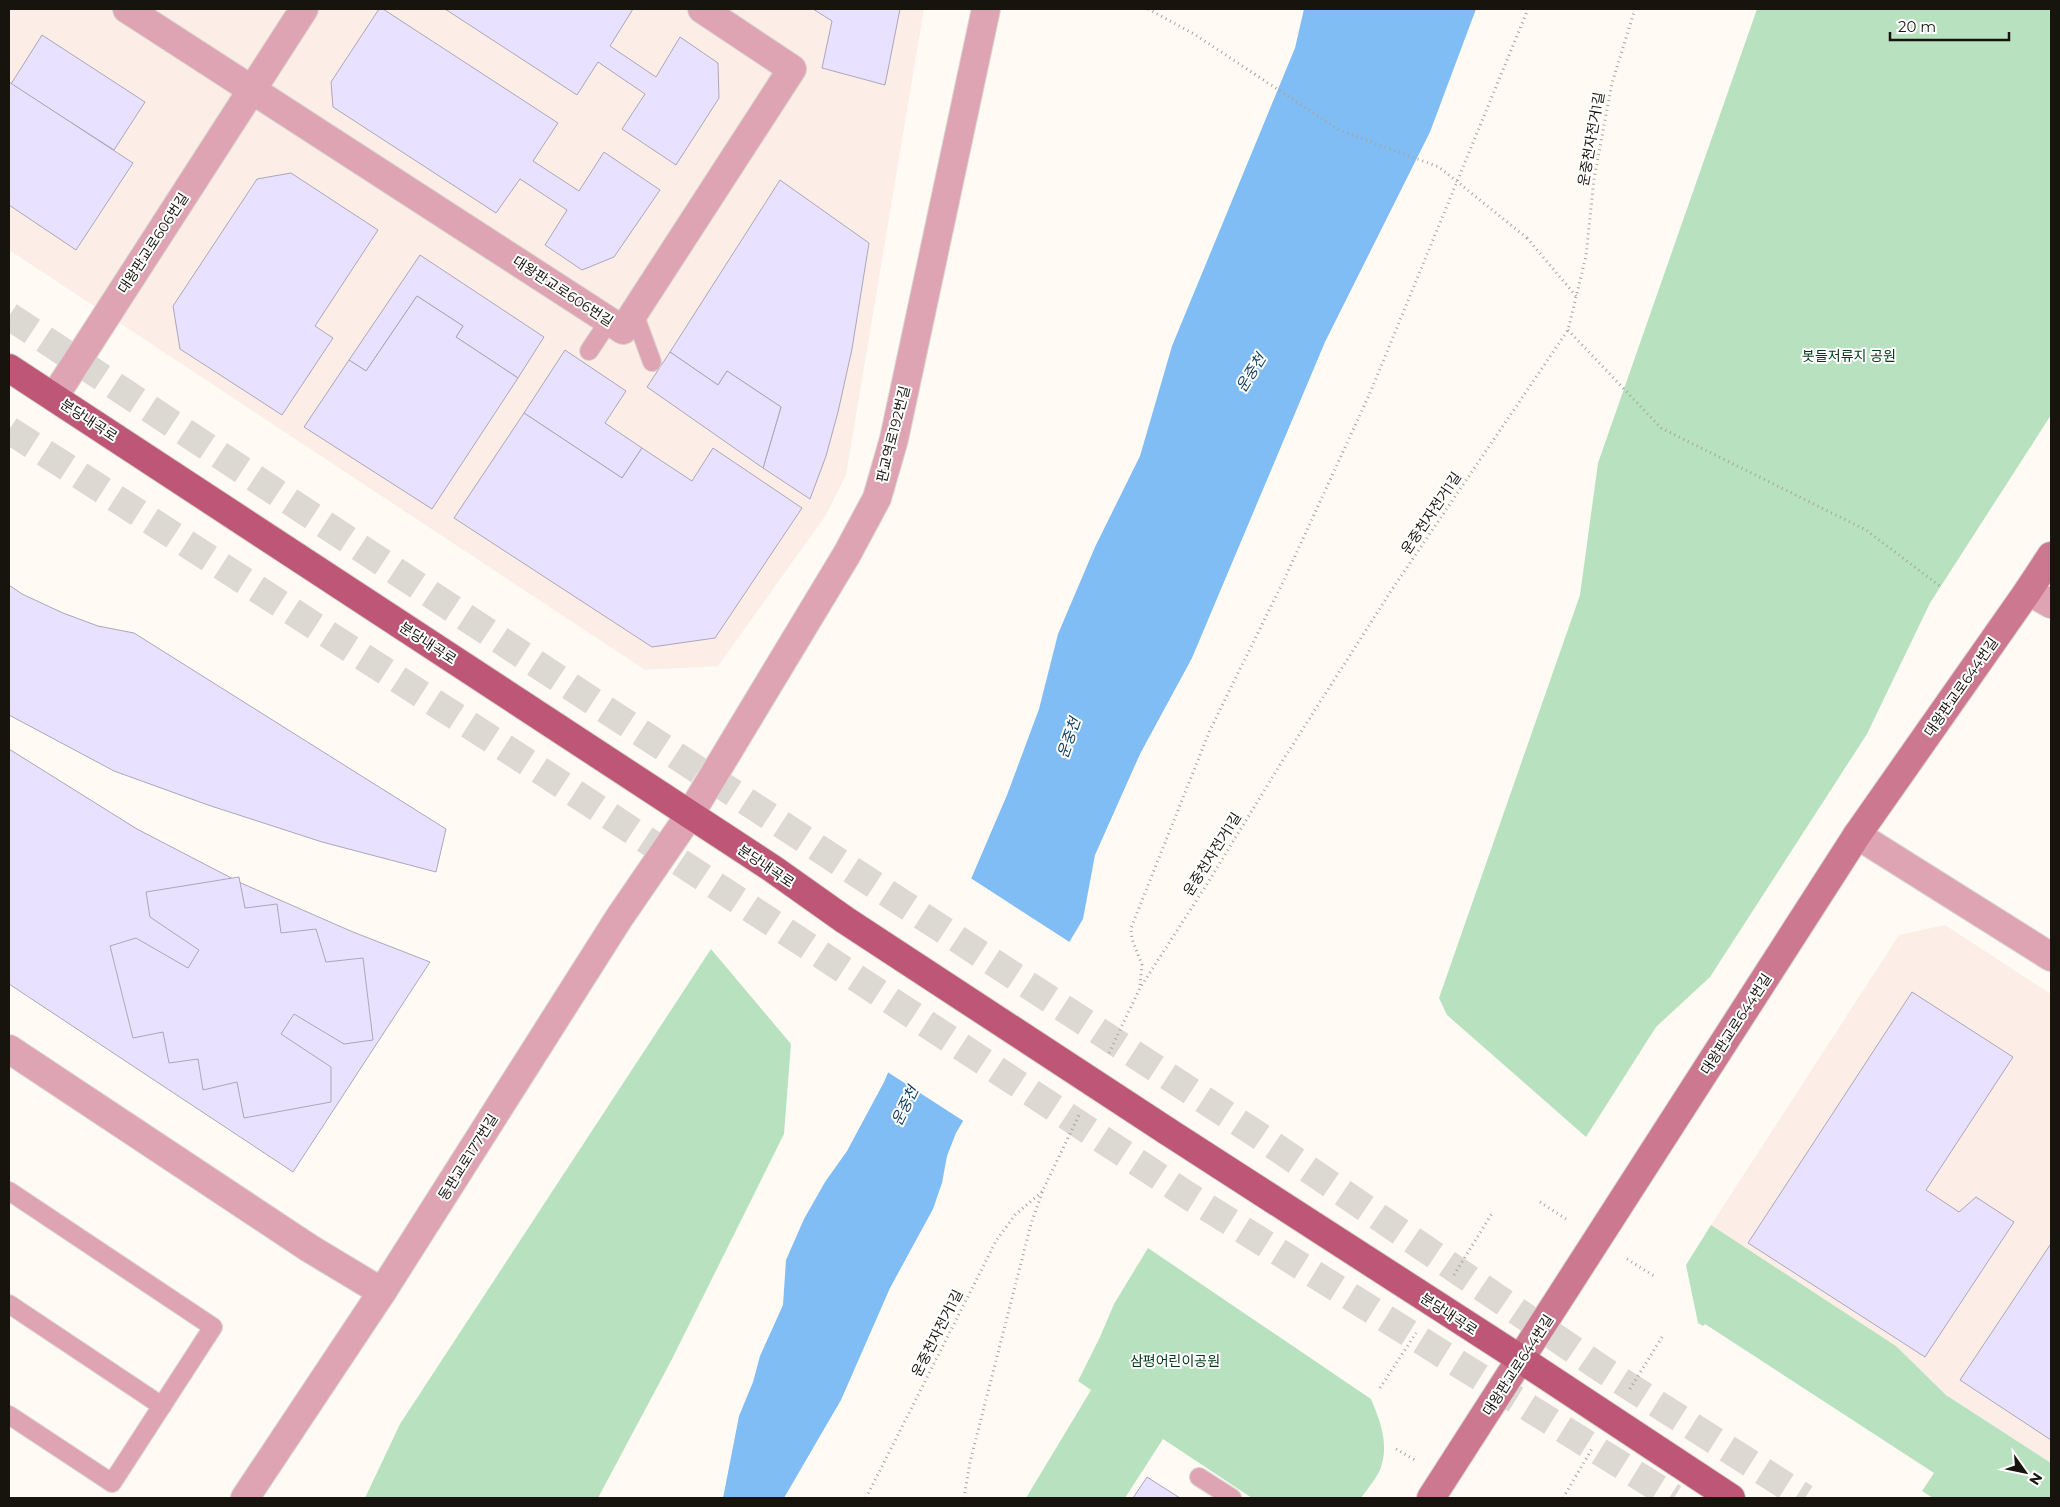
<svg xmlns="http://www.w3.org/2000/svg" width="2060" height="1507" font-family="Montserrat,'Noto Sans KR',sans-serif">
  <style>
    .commercial { fill: #fceee7 }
    .green { fill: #b8e1c0 }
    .water { fill: #81bdf5 }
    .pier { fill: #fffbf4 }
    .building { fill: #e8e1ff; stroke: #aba7b8 }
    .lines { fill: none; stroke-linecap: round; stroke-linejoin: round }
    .highway-tunnel { stroke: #dcd8d2; stroke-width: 28; stroke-dasharray: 28 14; stroke-linecap: butt }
    .lane-casing { stroke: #dad6cf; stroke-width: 20 }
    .street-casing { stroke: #dad6cf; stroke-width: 30 }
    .secondary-casing { stroke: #dad6cf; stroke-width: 30 }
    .primary-casing { stroke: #dad6cf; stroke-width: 30 }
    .path { stroke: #a7a39d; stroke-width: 3; stroke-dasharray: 1 4; stroke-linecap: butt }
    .lane { stroke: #dfa4b4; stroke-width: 18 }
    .street { stroke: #dfa4b4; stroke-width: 28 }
    .secondary { stroke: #cd7891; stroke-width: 28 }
    .primary { stroke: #be5678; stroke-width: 28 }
    .primary-bridge-casing { stroke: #dad6cf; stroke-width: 30; stroke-linecap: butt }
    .path-bridge { stroke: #a7a39d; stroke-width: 3; stroke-dasharray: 1 4; stroke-linecap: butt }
    .primary-bridge { stroke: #be5678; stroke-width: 28 }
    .labels { text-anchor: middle; stroke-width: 4; stroke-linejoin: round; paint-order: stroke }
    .street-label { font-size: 14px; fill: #17140e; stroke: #fff }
    .park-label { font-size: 14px; fill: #033918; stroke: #fff }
    .water-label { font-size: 15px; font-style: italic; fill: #123e62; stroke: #fff }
  </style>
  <rect width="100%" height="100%" fill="#fffbf4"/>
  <g class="commercial">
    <path d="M 9,9 L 924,9 L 846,475 L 826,515 L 718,666 L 645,670 L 9,250 Z"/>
    <path d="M 1945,925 L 2051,994 L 2051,1463 L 1946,1395 L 1896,1346 L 1711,1225 L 1899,935 Z"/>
  </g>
  <g class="green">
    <path d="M 1757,9 L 2051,9 L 2051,415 L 1930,603 L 1867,734 L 1710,977 L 1656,1027 L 1586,1137 L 1447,1015 L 1439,998 L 1580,595 L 1598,463 Z"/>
    <path d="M 711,949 L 791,1044 L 784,1134 L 670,1363 L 598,1498 L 365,1498 L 400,1424 Z"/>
    <path d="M 1711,1225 L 1896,1346 L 1946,1395 L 2051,1463 L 2051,1498 L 1933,1498 L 1922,1491 L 1934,1473 L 1705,1324 L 1703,1326 L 1698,1323 L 1686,1265 Z"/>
    <path d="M 1148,1248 L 1371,1399 C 1380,1420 1388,1442 1382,1464 C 1379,1476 1368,1488 1361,1498 L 1252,1498 L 1163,1439 L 1125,1498 L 1026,1498 L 1091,1390 L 1078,1381 L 1100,1337 L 1114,1304 Z"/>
  </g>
  <path class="water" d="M 1304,9 L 1476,9 L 1430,132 L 1325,342 L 1192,658 L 1140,754 L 1095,855 L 1083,919 L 956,1133 L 947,1156 L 942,1183 L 933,1209 L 890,1288 L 841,1400 L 784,1498 L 723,1498 L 739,1416 L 753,1382 L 760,1356 L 783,1305 L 786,1260 L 804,1219 L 825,1182 L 847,1151 L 884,1082 L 1007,795 L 1039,709 L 1058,634 L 1095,547 L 1140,456 L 1172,346 L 1295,48 Z"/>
  <path class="pier" d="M 969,877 L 1071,943 L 965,1122 L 886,1071 Z"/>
  <g class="building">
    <path d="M 379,9 L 383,9 L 558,123 L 533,161 L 579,191 L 604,152 L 660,190 L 614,257 L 582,270 L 545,245 L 567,210 L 520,179 L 496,213 L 333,107 L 331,82 Z"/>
    <path d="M 445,9 L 633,9 L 610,46 L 656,77 L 680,37 L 718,63 L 719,98 L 676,165 L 622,129 L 645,94 L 598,62 L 577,95 Z"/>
    <path d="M 813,9 L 900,9 L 885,85 L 822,68 L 832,21 Z"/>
    <path d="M 42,35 L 145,102 L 114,150 L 11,84 Z"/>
    <path d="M 9,82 L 133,163 L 76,250 L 9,205 Z"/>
    <path d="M 291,173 L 378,230 L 315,326 L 333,338 L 282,415 L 180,349 L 173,306 L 257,179 Z"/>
    <path d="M 780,180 L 869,243 L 852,349 L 838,412 L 826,456 L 810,499 L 763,468 L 781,407 L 727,371 L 718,385 L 670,352 Z"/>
    <path d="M 420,255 L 544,337 L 518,378 L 456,337 L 463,326 L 417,296 L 366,371 L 349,360 Z"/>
    <path d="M 417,296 L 463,326 L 456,337 L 518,378 L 432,509 L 304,427 L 349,360 L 366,371 Z"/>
    <path d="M 565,350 L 626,391 L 605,423 L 642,448 L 622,478 L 524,413 Z"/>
    <path d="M 670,352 L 718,385 L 727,371 L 781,407 L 763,468 L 647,387 Z"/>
    <path d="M 524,413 L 622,478 L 642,448 L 692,481 L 713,448 L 802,508 L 715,638 L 652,647 L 454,518 Z"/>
    <path d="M 9,585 L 22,594 L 63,613 L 98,626 L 134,633 L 446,829 L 436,872 L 322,842 L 208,805 L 114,771 L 9,715 Z"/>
    <path d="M 9,749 L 137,829 L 241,883 L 353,932 L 430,962 L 293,1172 L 9,984 Z"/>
    <path d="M 239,877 L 245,908 L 277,904 L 281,933 L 316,929 L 326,962 L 363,958 L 373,1040 L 344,1044 L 294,1014 L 281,1034 L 331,1067 L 331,1102 L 244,1118 L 237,1082 L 203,1090 L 198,1059 L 169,1063 L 163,1032 L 133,1038 L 110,946 L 136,938 L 188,968 L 199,950 L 150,917 L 146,892 Z"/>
    <path d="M 1912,992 L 2013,1057 L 1926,1190 L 1959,1212 L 1976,1197 L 2014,1222 L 1925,1357 L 1748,1243 Z"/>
    <path d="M 2050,1245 L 2051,1246 L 2051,1440 L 1960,1380 Z"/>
    <path d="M 1147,1477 L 1180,1498 L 1133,1498 Z"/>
  </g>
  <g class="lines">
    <g class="highway-tunnel">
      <path d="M 9,316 L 600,706 L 1258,1135 L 1602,1369 L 1805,1498"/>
      <path d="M 9,430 L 541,771 L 1187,1195 L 1674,1498"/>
    </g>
    <g class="lane-casing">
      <g id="lane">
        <path d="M 634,313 L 652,362"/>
        <path d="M 589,351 L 609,321"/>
        <path d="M 9,1191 L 213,1327 L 112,1483 L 9,1415"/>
        <path d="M 9,1304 L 162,1406"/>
        <path d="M 1199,1477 L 1232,1498"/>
      </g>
    </g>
    <g class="street-casing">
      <g id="street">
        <path d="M 127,9 L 623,330 L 792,69 L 702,9"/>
        <path d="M 54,397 L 304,9"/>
        <path d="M 2028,591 L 2051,604"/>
        <path d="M 1857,835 L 2051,957"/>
        <path d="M 9,1049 L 309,1248 L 382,1292"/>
        <path d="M 245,1498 L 382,1292 L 619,918 L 689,816 L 847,554 L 877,498 L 894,439 L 986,9"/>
      </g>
    </g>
    <g class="secondary-casing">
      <path id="secondary" d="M 1431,1498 L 1857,835 L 2028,591 L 2051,556"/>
    </g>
    <g class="primary-casing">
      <g id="primary">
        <path d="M 9,368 L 773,869 L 845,920"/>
        <path d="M 1167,1131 L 1522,1360 L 1731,1498"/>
      </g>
    </g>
    <g class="path">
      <path d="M 1527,238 L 1576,296"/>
      <path d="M 1568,330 L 1661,428 L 1866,530 L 1941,587"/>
      <path d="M 1140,985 L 1142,965 L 1132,939 L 1131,928 L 1210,730 L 1284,580 L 1370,393 L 1528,9"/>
      <path d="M 1109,1053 L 1140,988 L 1207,884 L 1283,760 L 1391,591 L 1568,330 L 1586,256 L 1594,179 L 1612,83 L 1635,9"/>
      <path d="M 1540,1202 L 1569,1221"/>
      <path d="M 1627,1259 L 1654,1276"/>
      <path d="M 1454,1275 L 1493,1212"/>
      <path d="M 1380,1388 L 1416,1333"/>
      <path d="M 1630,1389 L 1664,1334"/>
      <path d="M 1396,1449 L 1415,1460"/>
      <path d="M 866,1498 L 996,1241 L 1015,1215 L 1043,1191"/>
      <path d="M 964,1498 L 970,1462 L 1031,1224 L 1043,1190 L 1079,1115"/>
      <path d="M 1563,1498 L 1593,1447"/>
    </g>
    <use href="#lane" class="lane"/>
    <use href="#street" class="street"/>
    <use href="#secondary" class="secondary"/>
    <use href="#primary" class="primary"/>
    <g class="primary-bridge-casing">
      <path id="primary-bridge" d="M 845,920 L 1167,1131"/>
    </g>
    <path class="path-bridge" d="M 1148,9 L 1194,34 L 1339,130 L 1439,167 L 1527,238"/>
    <use href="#primary-bridge" class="primary-bridge"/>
  </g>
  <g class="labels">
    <g class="street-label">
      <text transform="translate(1591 139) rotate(-80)" y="5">운중천자전거1길</text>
      <text transform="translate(153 243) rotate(-57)" y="5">대왕판교로606번길</text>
      <text transform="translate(563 291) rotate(33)" y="5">대왕판교로606번길</text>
      <text transform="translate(89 420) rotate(33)" y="5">분당내곡로</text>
      <text transform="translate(893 434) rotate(-76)" y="5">판교역로192번길</text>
      <text transform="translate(1431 513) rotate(-56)" y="5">운중천자전거1길</text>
      <text transform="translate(428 643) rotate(33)" y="5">분당내곡로</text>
      <text transform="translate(1961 687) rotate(-55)" y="5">대왕판교로644번길</text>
      <text transform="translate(1212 854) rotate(-58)" y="5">운중천자전거1길</text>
      <text transform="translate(766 866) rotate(34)" y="5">분당내곡로</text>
      <text transform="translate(1736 1024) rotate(-57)" y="5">대왕판교로644번길</text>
      <text transform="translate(468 1157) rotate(-58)" y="5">동판교로177번길</text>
      <text transform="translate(1449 1314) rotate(33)" y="5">분당내곡로</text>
      <text transform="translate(937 1333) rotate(-63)" y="5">운중천자전거1길</text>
      <text transform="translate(1518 1365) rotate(-57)" y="5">대왕판교로644번길</text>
    </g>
    <g class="park-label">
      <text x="1849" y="361">봇들저류지 공원</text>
      <text x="1175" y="1366">삼평어린이공원</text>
    </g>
    <g class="water-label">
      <text transform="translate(1251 373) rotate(-58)" y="5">운중천</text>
      <text transform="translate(1069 738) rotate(-71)" y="5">운중천</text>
      <text transform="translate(905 1106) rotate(-64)" y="5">운중천</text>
    </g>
  </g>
  <rect width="2060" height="1507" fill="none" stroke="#17140e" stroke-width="20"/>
  <g transform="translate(2025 1472) rotate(123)" stroke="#ffffff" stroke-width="4" paint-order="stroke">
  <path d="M0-4L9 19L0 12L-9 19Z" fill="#17140e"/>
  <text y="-8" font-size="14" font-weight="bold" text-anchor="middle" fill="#17140e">N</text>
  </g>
  <path d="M1890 32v8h119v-8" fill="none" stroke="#17140e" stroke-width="2.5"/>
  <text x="1898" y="32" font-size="15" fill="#17140e" stroke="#ffffff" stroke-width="4" paint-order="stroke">20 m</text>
</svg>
